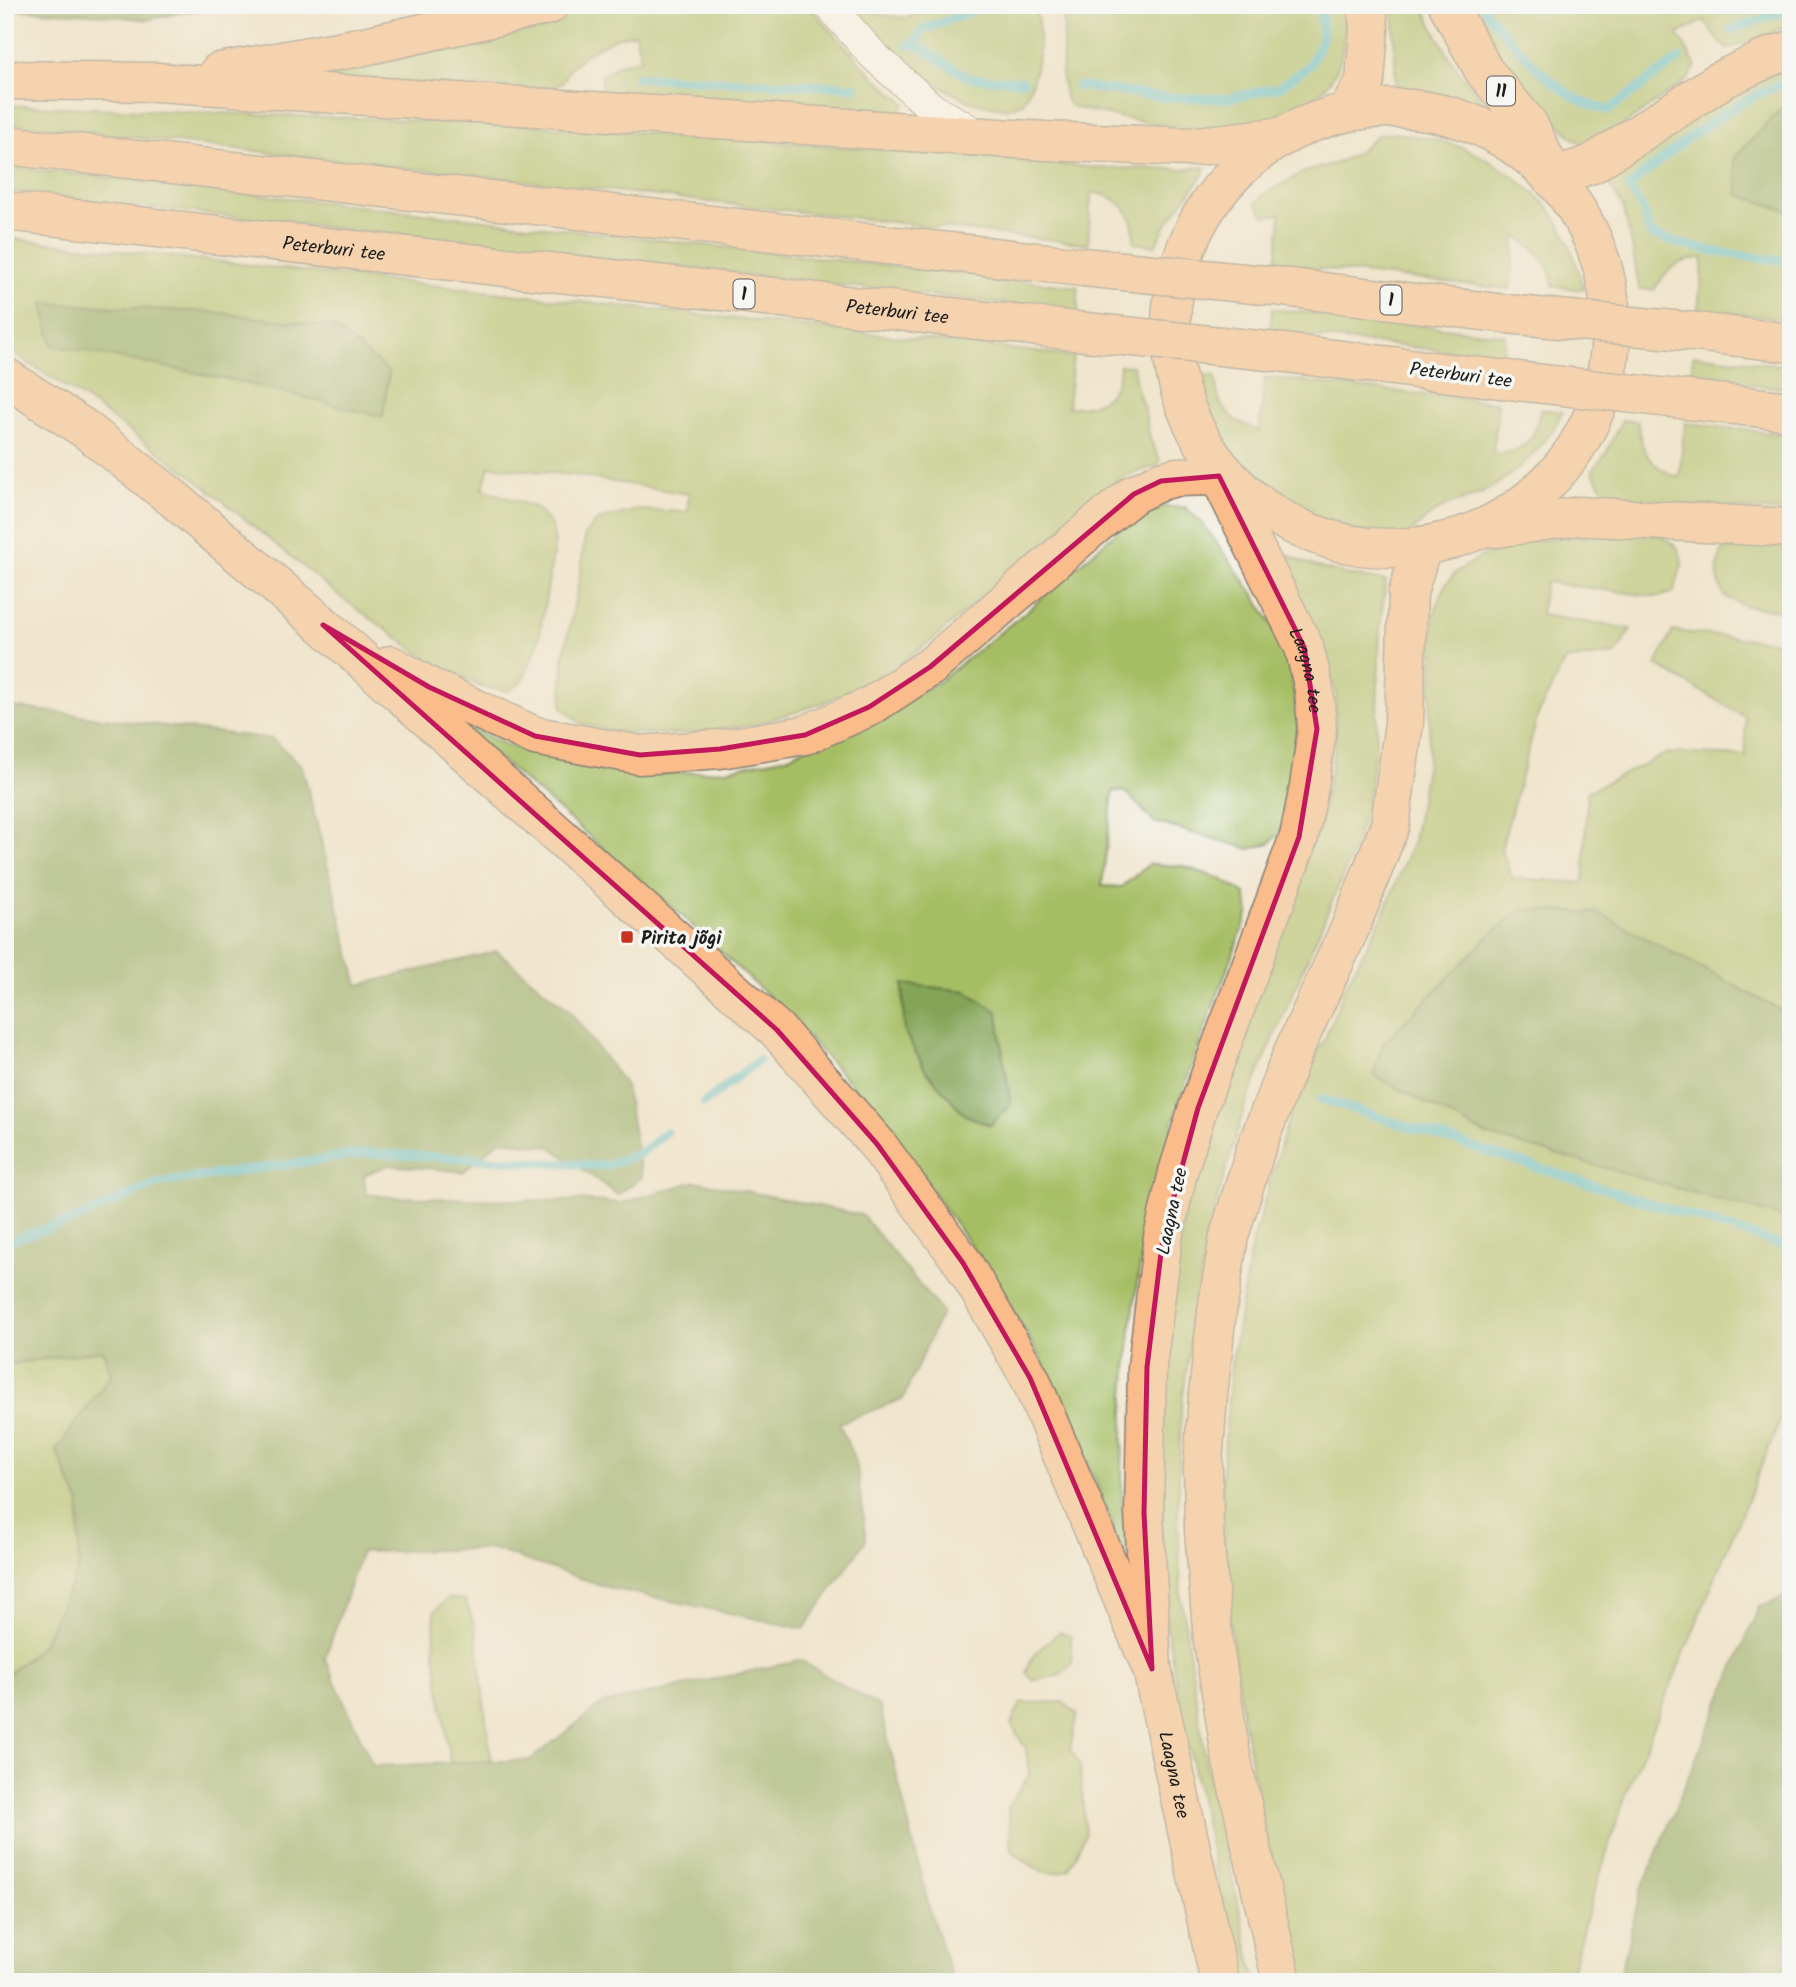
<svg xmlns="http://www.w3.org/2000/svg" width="1796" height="1987" font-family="Kalam,sans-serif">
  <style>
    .green { fill: #a6be63; stroke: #616d40; stroke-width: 2 }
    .forest { fill: #84a559; stroke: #50603a; stroke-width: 2 }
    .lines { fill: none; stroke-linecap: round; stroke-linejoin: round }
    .stream { stroke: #54bfcf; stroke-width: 9 }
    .minor-casing { stroke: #868074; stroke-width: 32 }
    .primary-casing { stroke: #868074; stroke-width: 41 }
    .trunk-casing { stroke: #868074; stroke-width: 41 }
    .minor { stroke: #fff; stroke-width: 30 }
    .primary { stroke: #fabc8b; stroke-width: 38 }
    .trunk { stroke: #fabc8b; stroke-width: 38 }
    .trunk-bridge-casing { stroke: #868074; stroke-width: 41; stroke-linecap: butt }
    .trunk-bridge { stroke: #fabc8b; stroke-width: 38 }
    .marked { fill: none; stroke: #c2185b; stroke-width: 5; stroke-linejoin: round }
    .poi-dot { fill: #c8321e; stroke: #f6f6f2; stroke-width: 2.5 }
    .labels { text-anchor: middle; stroke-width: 7; stroke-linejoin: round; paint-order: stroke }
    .shield { fill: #f6f6f2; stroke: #5d5d5c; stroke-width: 2 }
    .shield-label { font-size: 18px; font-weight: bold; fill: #1c1c1c }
    .street-label { font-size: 19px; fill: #1c1c1c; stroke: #f6f6f2 }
    .poi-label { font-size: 19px; font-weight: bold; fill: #1c1c1c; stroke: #f6f6f2; text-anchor: start }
  </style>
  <rect width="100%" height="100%" fill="#f6f6f2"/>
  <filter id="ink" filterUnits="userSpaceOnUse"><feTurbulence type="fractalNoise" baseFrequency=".0143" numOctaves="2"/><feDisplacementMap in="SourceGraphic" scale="14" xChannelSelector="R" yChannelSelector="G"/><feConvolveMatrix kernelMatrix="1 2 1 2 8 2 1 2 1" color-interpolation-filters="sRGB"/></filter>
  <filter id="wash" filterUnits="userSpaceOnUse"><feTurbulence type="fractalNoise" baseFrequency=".00686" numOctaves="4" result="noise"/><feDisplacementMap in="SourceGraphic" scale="28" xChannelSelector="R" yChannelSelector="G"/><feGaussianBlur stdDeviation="1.57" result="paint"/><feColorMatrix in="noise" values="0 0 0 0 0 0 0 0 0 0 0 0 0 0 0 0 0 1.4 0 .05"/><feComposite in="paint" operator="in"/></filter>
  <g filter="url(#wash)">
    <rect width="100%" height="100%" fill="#f0e5cd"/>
    <g class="green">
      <path d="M 598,5 L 808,5 L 874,77 L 906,104 L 894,117 L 600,96 L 602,76 L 619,64 L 641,59 L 635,33 L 616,38 L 587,53 L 570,68 L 563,82 L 549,90 L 285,77 L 391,61 L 500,35 Z"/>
      <path d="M 849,5 L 857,5 L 882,15 L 907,18 L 938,5 L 1035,5 C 1043,39 1039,73 1023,103 L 1007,109 L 971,102 L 912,72 Z"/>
      <path d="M 1061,5 L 1345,5 C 1345,23 1345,47 1339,64 C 1332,84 1318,96 1300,106 C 1231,146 1148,123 1076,108 L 1069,104 L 1065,98 L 1062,79 L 1064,24 Z"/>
      <path d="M 1393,5 L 1423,5 C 1440,46 1464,85 1497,114 L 1425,91 L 1396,89 Z"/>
      <path d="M 1469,5 L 1791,5 L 1791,25 L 1728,49 L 1719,42 L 1704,20 L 1678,34 L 1696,66 L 1688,79 L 1608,136 L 1583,145 C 1542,115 1491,51 1469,5 Z"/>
      <path d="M 1791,66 L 1791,320 L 1698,309 L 1703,258 C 1678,259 1667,269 1654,290 L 1639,289 L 1632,246 L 1623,207 L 1606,179 L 1630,168 L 1655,150 L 1686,123 L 1716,102 Z"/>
      <path d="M 5,105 L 517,124 L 993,157 L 1097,168 L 1184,169 L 1205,167 L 1203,175 L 1166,225 L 1155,246 L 1134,243 C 1134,238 1134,231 1133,226 C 1129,206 1110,193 1091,193 L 1088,244 L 5,123 Z"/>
      <path d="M 1394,133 C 1446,138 1482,151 1523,184 C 1536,195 1551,208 1559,223 C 1571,244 1577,267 1584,290 L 1553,286 C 1551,261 1535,249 1516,236 L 1510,289 L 1276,264 L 1281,214 L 1265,216 L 1256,203 L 1263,195 L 1302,173 L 1339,162 L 1359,152 L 1377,135 Z"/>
      <path d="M 5,166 L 1078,287 L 1078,312 L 5,191 Z"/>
      <path d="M 5,238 L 1073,356 L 1068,407 C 1098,408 1118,397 1120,365 L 1133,366 L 1136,385 L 1145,412 L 1150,439 L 1160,460 L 1158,466 L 1130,474 L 1109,487 L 930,642 L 886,673 L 823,703 L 754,725 L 679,734 L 624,733 L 581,724 L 562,707 L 563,659 L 580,576 L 585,534 L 598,520 L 638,510 L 688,512 L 688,494 L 572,475 L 489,466 L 483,489 L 537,508 L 552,527 L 555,542 L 538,645 L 522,681 L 509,691 L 481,687 L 423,656 L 338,595 L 192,476 L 82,397 L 5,348 Z"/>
      <path d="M 1272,309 L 1505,335 L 1503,357 L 1270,332 Z"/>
      <path d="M 1693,355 L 1791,366 L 1791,389 L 1691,378 Z"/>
      <path d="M 1191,374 L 1216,376 C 1215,408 1230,420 1259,431 L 1265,377 L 1498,403 L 1493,453 C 1523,455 1537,438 1540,409 L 1563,412 C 1547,446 1514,476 1482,493 C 1468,499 1453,502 1440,509 C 1426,516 1414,530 1402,541 C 1321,535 1246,502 1209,425 C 1201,409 1193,392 1191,374 Z"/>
      <path d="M 1622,420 L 1638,422 C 1639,451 1652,469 1679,477 L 1685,423 L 1791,435 L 1791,512 L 1610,500 L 1592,471 L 1606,453 Z"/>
      <path d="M 1163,507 L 1185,507 L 1203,524 L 1255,596 L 1276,631 L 1290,671 L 1297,712 L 1297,762 L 1288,808 L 1279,834 L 1270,843 L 1250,849 L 1154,822 L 1126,792 L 1113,791 L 1102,886 L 1122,887 L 1149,864 L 1183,866 L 1221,879 L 1245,894 L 1249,912 C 1227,971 1203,1030 1183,1091 C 1140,1222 1121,1361 1122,1499 C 1123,1520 1126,1541 1127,1562 L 1095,1480 L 1040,1357 L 988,1270 L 873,1108 L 781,1008 L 679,913 L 456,722 L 506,745 L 571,764 L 650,775 L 725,770 L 787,757 L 937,683 L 1027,611 L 1130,520 Z"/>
      <path d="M 1661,535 L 1678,548 L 1683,561 L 1674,592 L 1659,597 L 1545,582 L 1541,615 L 1631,629 L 1616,654 L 1565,660 L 1538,715 L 1501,849 L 1512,878 L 1584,883 L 1587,792 L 1667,753 L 1746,756 L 1745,717 L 1656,665 L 1673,631 L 1791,643 L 1791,1016 L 1599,913 L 1523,909 L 1492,933 L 1383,1044 L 1791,1219 L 1791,1394 L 1627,1791 L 1586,1917 L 1569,1982 L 1301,1982 L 1259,1805 L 1241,1708 L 1226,1595 L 1222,1479 L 1231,1365 L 1251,1248 L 1292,1106 L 1326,1036 L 1345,987 L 1383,915 L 1413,841 L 1428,756 L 1434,614 L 1446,584 L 1456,572 L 1484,555 L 1524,542 L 1571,537 Z"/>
      <path d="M 1262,538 C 1273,545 1283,553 1295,558 C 1323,572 1355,576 1386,581 L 1380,626 L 1376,742 L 1368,800 L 1355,847 L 1244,1108 L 1215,1208 L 1196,1299 L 1181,1411 L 1178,1514 L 1181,1599 L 1207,1768 L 1256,1982 L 1239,1982 L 1181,1711 L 1164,1612 L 1158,1417 L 1188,1179 L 1322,815 L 1335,746 L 1336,693 L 1318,643 Z"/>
      <path d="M 1742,542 L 1791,546 L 1791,612 L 1745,606 L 1724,596 C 1716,577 1715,568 1723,549 Z"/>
      <path d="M 104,1350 L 111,1375 L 56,1450 L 80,1504 L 78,1571 L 43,1644 L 5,1677 L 5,1377 L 10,1364 Z"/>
      <path d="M 448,1598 L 465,1600 L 475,1626 L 491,1761 L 450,1763 L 435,1654 L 434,1612 Z"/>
      <path d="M 1059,1632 L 1071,1636 L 1072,1663 L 1061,1674 L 1034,1681 L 1026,1672 L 1034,1654 Z"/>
      <path d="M 1063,1702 L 1077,1714 L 1070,1749 L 1080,1765 L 1085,1834 L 1069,1869 C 1042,1879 1033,1866 1012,1851 L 1008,1807 L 1029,1775 L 1026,1749 L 1011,1724 L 1021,1703 Z"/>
    </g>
    <g class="forest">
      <path d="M 5,5 L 221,5 L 146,20 L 104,15 L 5,9 Z"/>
      <path d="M 1784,106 L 1791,108 L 1791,212 L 1739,195 L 1734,158 Z"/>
      <path d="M 43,303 L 212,312 L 334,327 L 389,372 L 383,417 L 232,380 L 52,345 Z"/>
      <path d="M 5,706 L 272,739 L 302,766 L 358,985 L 497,951 L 570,1011 L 625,1085 L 642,1177 L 618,1195 L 551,1147 L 500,1140 L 463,1172 L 389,1165 L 364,1175 L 366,1194 L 391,1197 L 557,1201 L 578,1200 L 621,1203 L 696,1181 L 862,1215 L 942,1312 L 903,1399 L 839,1423 L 857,1466 L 866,1540 L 804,1629 L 610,1588 L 492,1549 L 361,1552 L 325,1659 L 373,1766 L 530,1760 L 602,1704 L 800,1660 L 880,1707 L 930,1911 L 953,1982 L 271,1982 L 243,1975 L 238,1982 L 5,1982 L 5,1677 L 43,1644 L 78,1570 L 80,1504 L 56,1450 L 111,1375 L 103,1350 L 10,1364 L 5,1377 Z"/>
      <path d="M 1523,909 L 1599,913 L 1791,1016 L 1791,1220 L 1486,1135 L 1373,1075 L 1383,1044 L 1492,933 Z"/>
      <path d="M 903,984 L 966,991 L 998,1012 L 1003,1056 L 1011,1104 L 990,1125 L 965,1115 L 926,1071 L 904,1031 Z"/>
      <path d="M 1791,1594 L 1791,1982 L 1618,1982 L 1640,1893 L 1759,1607 Z"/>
    </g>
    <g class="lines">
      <g class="stream">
        <path d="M 1483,5 L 1485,11 C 1517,47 1559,102 1609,110 L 1680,58"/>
        <path d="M 1731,30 L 1791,9"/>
        <path d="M 915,44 L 922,30 L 972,11 L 970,7"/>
        <path d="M 907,45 L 915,44 L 969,78 L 1023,81"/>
        <path d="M 636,77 L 855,87"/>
        <path d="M 1791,81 C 1730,101 1677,146 1629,187 L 1644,212 L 1650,234 C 1696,251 1743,257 1791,261"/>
        <path d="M 1078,86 L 1164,97 L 1226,99 L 1279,87 L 1310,65 L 1322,39 L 1321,5"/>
        <path d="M 1321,1099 L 1791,1248"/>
        <path d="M 704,1103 L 759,1060"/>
        <path d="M 5,1242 L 79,1218 L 157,1183 L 367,1153 L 605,1166 L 641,1153 L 666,1132"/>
      </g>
    </g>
  </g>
  <g filter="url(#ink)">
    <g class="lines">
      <g class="minor-casing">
        <path id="minor" d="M 829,5 L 873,55 L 932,108 L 977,134"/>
      </g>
      <g class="primary-casing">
        <g id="primary">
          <path id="s1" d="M 1219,476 L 1304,647 L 1314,689 L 1317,729 L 1309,787 L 1299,837 L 1198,1108 L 1178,1172 L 1163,1237 L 1147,1367 L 1144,1513 L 1152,1669 L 1220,1982"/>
          <path d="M 1282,1982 L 1231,1756 L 1213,1641 L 1204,1531 L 1203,1465 L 1208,1395 L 1217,1311 L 1229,1236 L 1256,1148 L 1293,1052 L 1351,926 L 1390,825 L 1404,723 L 1408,593 L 1422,546"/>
        </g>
      </g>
      <g class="trunk-casing">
        <g id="trunk">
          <path d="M 1448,5 L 1484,71 L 1528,124 L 1548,165"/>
          <path d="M 219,72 L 360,47 L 549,5"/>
          <path d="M 5,80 L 157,82 L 1046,141 L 1188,147 L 1278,137"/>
          <circle cx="1391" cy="328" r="220"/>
          <path d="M 1348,111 L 1365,81 L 1369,30 L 1367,5"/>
          <path d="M 5,145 L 1083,267"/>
          <path d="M 1553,177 L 1592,164 L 1721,80 L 1772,56 L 1791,50"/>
          <path id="s2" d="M 5,211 L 1076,331"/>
          <path d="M 1274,286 L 1507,314"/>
          <path d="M 1695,332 L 1791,343"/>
          <path d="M 1268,351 L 1500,379"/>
          <path d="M 5,377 L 85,429 L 174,499 L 323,625 L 777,1030 L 877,1144 L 963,1263 L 1030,1378 L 1152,1669"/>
          <path d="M 1688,400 L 1791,411"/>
          <path d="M 1497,528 L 1579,516 L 1791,528"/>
          <path d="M 391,665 L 429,687 L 535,736 L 640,755 L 720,749 L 805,735 L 869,707 L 930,667 L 1094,526 L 1134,494 L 1161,481 L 1176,477 L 1219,476"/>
        </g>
      </g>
      <use href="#minor" class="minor"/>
      <use href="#primary" class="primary"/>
      <use href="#trunk" class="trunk"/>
      <g class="trunk-bridge-casing">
        <g id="trunk-bridge">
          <path d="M 1083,267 L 1274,286"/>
          <path d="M 1507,314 L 1695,332"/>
          <path d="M 1076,331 L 1268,351"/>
          <path d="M 1500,379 L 1688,400"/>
        </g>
      </g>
      <use href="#trunk-bridge" class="trunk-bridge"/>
    </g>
  </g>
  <path d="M0 0H1796V1987H0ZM 1219,476 L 1304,647 L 1317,729 L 1299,837 L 1198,1108 L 1163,1237 L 1147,1367 L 1144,1513 L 1152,1669 L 1030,1378 L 963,1263 L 877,1144 L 777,1030 L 323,625 L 429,687 L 535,736 L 640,755 L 720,749 L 805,735 L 869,707 L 930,667 L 1134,494 L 1161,481 Z" fill="#f0e5cd" fill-opacity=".55" fill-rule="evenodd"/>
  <path class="marked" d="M 1219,476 L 1304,647 L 1317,729 L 1299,837 L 1198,1108 L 1163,1237 L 1147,1367 L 1144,1513 L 1152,1669 L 1030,1378 L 963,1263 L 877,1144 L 777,1030 L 323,625 L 429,687 L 535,736 L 640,755 L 720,749 L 805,735 L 869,707 L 930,667 L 1134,494 L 1161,481 Z"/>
  <rect class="poi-dot" x="620" y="930" width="14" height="14" rx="3.5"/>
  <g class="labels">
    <g class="shield">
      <rect x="1487" y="76.5" width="28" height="29" rx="5"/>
      <rect x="733.5" y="279.5" width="21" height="29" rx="5"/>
      <rect x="1380.5" y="285.5" width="21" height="29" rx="5"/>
    </g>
    <g class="shield-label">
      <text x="1501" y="97">11</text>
      <text x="744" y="300">1</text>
      <text x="1391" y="306">1</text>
    </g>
    <g class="street-label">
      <text dy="7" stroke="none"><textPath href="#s2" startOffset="331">Peterburi tee</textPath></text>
      <text dy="7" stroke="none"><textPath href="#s2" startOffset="898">Peterburi tee</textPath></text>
      <text transform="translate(1461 374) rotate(7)" y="7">Peterburi tee</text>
      <text dy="7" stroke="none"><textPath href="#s1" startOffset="214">Laagna tee</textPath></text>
      <text transform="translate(1171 1211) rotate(-78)" y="7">Laagna tee</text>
      <text dy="7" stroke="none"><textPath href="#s1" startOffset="1348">Laagna tee</textPath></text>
    </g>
    <g class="poi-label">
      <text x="641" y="944">Pirita jõgi</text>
    </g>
  </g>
  <rect width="1796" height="1987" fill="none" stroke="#f6f6f2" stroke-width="28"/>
</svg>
